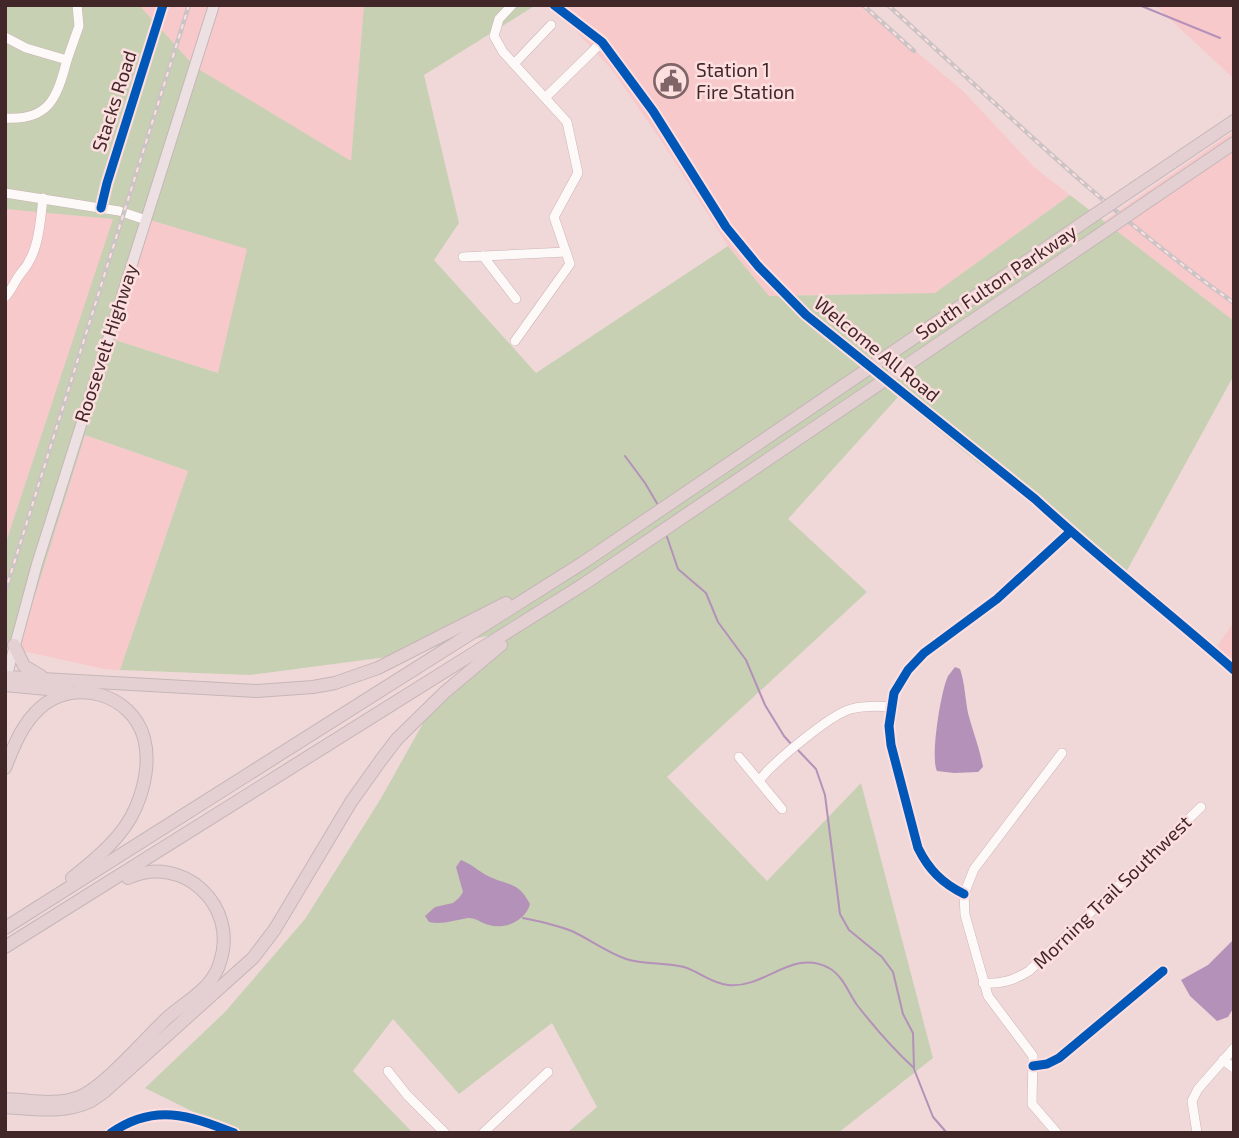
<svg xmlns="http://www.w3.org/2000/svg" width="1239" height="1138" font-family="'Exo 2',sans-serif">
  <style>
    .built { fill: #f7c9cb }
    .green { fill: #c7d0b3; fill-rule: evenodd }
    .water { fill: #b491b9 }
    .lines { fill: none; stroke-linecap: round; stroke-linejoin: round }
    .stream { stroke: #b491b9; stroke-width: 2 }
    .minor-casing { stroke: #ccb4b5; stroke-width: 10 }
    .major-casing { stroke: #c5b6b7; stroke-width: 12 }
    .highway-casing { stroke: #c5b6b7; stroke-width: 14 }
    .minor { stroke: #fdf9f9; stroke-width: 9 }
    .major { stroke: #ede0e2; stroke-width: 10 }
    .highway { stroke: #e4d0d2; stroke-width: 12 }
    .rail-casing { stroke: #cbc3c4; stroke-width: 4.5 }
    .rail { stroke: #fddfe0; stroke-width: 2; stroke-dasharray: 5; stroke-linecap: butt }
    .minor-bridge-casing { stroke: #ccb4b5; stroke-width: 10; stroke-linecap: butt }
    .highway-bridge-casing { stroke: #c5b6b7; stroke-width: 14; stroke-linecap: butt }
    .minor-bridge { stroke: #fdf9f9; stroke-width: 9 }
    .highway-bridge { stroke: #e4d0d2; stroke-width: 12 }
    .cycleway-casing { stroke: #fddfe0; stroke-width: 13 }
    .cycleway { stroke: #0057b8; stroke-width: 9 }
    .labels { text-anchor: middle; stroke-width: 5; stroke-linejoin: round; paint-order: stroke }
    .poi-label { font-size: 19px; fill: #422729; stroke: #fddfe0; text-anchor: start }
    .street-label { font-size: 19px; fill: #422729; stroke: #fddfe0 }
  </style>
  <rect width="100%" height="100%" fill="#f0d8d9"/>
  <g class="built">
    <path d="M 139,5 L 364,5 L 351,162 L 195,67 Z"/>
    <path d="M 544,5 L 861,5 L 963,91 L 1034,167 L 1070,195 L 935,293 L 769,296 L 728,246 L 666,148 L 613,71 L 575,30 Z"/>
    <path d="M 1155,5 L 1234,5 L 1234,79 Z"/>
    <path d="M 1234,131 L 1234,321 L 1104,221 Z"/>
    <path d="M 5,209 L 114,219 L 5,545 Z"/>
    <path d="M 150,220 L 248,249 L 219,373 L 115,340 Z"/>
    <path d="M 85,435 L 188,471 L 120,670 L 104,669 L 18,650 Z"/>
    <path d="M 1234,622 L 1234,675 L 1211,655 Z"/>
  </g>
  <path class="green" d="M 5,5 L 139,5 L 195,67 L 351,161 L 364,5 L 536,5 L 424,75 L 459,223 L 434,260 L 536,373 L 728,246 L 769,296 L 935,293 L 1070,195 L 1234,321 L 1234,375 L 1125,574 L 1020,491 L 982,466 L 898,397 L 788,519 L 867,592 L 667,777 L 767,881 L 861,783 L 933,1058 L 838,1133 L 567,1133 L 597,1107 L 552,1023 L 459,1094 L 393,1019 L 353,1071 L 413,1133 L 236,1133 L 145,1088 L 225,1012 L 305,919 L 380,800 L 436,700 L 497,634 L 387,657 L 250,675 L 120,670 L 188,471 L 85,435 L 18,650 L 5,647 L 5,545 L 113,219 L 5,209 ZM 150,220 L 247,249 L 218,373 L 115,340 Z"/>
  <g class="water">
    <path d="M 955,667 L 960,669 C 965,684 965,698 968,713 C 973,732 980,749 983,767 L 978,772 L 954,773 L 937,771 C 930,758 941,690 948,676 C 949,675 954,668 955,667 Z"/>
    <path d="M 461,860 C 472,864 479,872 490,877 C 510,886 518,882 530,904 C 526,920 506,930 489,925 C 481,923 477,918 468,918 C 455,920 442,925 429,922 L 425,916 L 435,907 L 453,903 L 459,898 L 463,892 L 456,867 Z"/>
    <path d="M 1234,939 L 1234,1007 L 1228,1017 L 1217,1021 L 1190,996 L 1181,980 L 1208,965 Z"/>
  </g>
  <g class="lines">
    <g class="stream">
      <path d="M 1139,5 L 1220,38"/>
      <path d="M 625,456 L 645,483 L 658,505"/>
      <path d="M 666,534 L 678,569 L 706,593 L 718,622 L 746,660 L 765,705 L 784,736 L 792,745"/>
      <path d="M 796,748 L 816,769 L 825,795 L 840,914 L 849,930 L 882,957 L 893,972 L 903,1014 L 913,1033 L 914,1069 L 933,1117 L 947,1133"/>
      <path d="M 523,918 C 541,922 558,925 574,932 C 592,941 607,952 626,959 C 645,965 665,962 684,967 C 700,972 711,983 728,985 C 765,989 792,948 829,968 C 843,976 848,992 857,1005 C 875,1028 893,1049 914,1068"/>
    </g>
    <g class="minor-casing">
      <g id="minor">
        <path d="M 512,5 L 499,19 L 494,36 L 503,52 L 567,122 L 578,173 L 554,217 L 570,264 L 515,341"/>
        <path d="M 554,5 L 602,42 L 630,78 L 726,227 L 758,266 L 806,315 L 851,352"/>
        <path d="M 5,37 L 26,48 L 67,60 L 79,26 L 77,5"/>
        <path d="M 514,64 L 551,25"/>
        <path d="M 546,97 L 602,42"/>
        <path d="M 5,118 C 49,121 57,98 67,60"/>
        <path d="M 5,193 L 119,211 L 146,220"/>
        <path d="M 101,208 L 107,183 L 163,5"/>
        <path d="M 483,256 L 516,299"/>
        <path d="M 463,257 L 566,252"/>
        <path d="M 5,297 C 12,290 15,280 21,273 C 39,253 40,224 43,198"/>
        <path d="M 905,395 L 1035,499 L 1070,532 L 1158,603 L 1234,670"/>
        <path d="M 739,757 L 782,809"/>
        <path d="M 759,781 C 771,764 831,714 851,709 C 863,706 878,706 890,707"/>
        <path d="M 964,894 C 942,883 929,870 918,848 L 891,745 L 889,726 L 894,693 L 908,670 L 924,653 L 997,599 L 1070,532"/>
        <path d="M 983,983 C 1001,984 1013,981 1029,971 L 1201,807"/>
        <path d="M 1223,1060 L 1234,1068"/>
        <path d="M 1033,1066 L 1047,1064 L 1059,1058 L 1163,971"/>
        <path d="M 388,1071 L 407,1095 L 445,1133"/>
        <path d="M 111,1133 C 154,1103 189,1115 234,1133"/>
        <path d="M 483,1133 L 548,1072"/>
        <path d="M 1057,1133 L 1032,1104 L 1033,1056 L 988,996 L 965,915 L 964,894 L 974,869 L 1062,753"/>
        <path d="M 1197,1133 L 1192,1101 L 1198,1089 L 1234,1048"/>
      </g>
    </g>
    <g class="major-casing">
      <path id="major" d="M 5,682 L 37,564 L 214,5"/>
    </g>
    <g class="highway-casing">
      <g id="highway">
        <path d="M 1139,185 L 1234,121"/>
        <path d="M 1153,198 L 1234,143"/>
        <path d="M 14,645 L 24,666 L 41,676"/>
        <path d="M 7,677 L 257,691 L 313,687 L 335,683 L 378,668 L 506,603"/>
        <path d="M 5,685 L 68,691"/>
        <path d="M 5,768 C 14,746 22,724 40,708 C 74,677 132,694 144,738 C 150,760 145,786 136,807 C 124,836 96,859 72,878"/>
        <path d="M 5,928 L 584,562 L 1093,216"/>
        <path d="M 5,947 L 584,584 L 1096,237"/>
        <path d="M 5,1099 C 29,1100 56,1106 79,1097 C 104,1087 145,1039 166,1019 C 179,1007 195,998 207,985 C 213,978 218,971 220,962 C 239,906 183,853 128,878"/>
        <path d="M 5,1107 C 35,1109 64,1114 91,1101 L 104,1092 L 253,958 L 275,929 L 351,802 L 381,760 L 397,739 L 445,692 L 501,645"/>
      </g>
    </g>
    <use href="#minor" class="minor"/>
    <use href="#major" class="major"/>
    <use href="#highway" class="highway"/>
    <g class="rail-casing">
      <g id="rail">
        <path d="M 863,5 L 914,51"/>
        <path d="M 888,5 C 1000,107 1110,215 1234,303"/>
        <path d="M 5,592 L 189,5"/>
      </g>
    </g>
    <use href="#rail" class="rail"/>
    <g class="minor-bridge-casing">
      <path id="minor-bridge" d="M 851,352 L 905,395"/>
    </g>
    <g class="highway-bridge-casing">
      <g id="highway-bridge">
        <path d="M 1093,216 L 1139,185"/>
        <path d="M 1096,237 L 1153,198"/>
      </g>
    </g>
    <use href="#minor-bridge" class="minor-bridge"/>
    <use href="#highway-bridge" class="highway-bridge"/>
    <g class="cycleway-casing">
      <g id="cycleway">
        <path d="M 554,5 L 602,42 L 653,111 L 726,227 L 758,266 L 806,315 L 1035,499 C 1099,558 1168,612 1234,670"/>
        <path d="M 101,208 L 107,183 L 163,5"/>
        <path d="M 964,894 C 942,883 929,870 918,848 L 891,745 L 889,726 L 894,693 L 908,670 L 924,653 L 997,599 L 1070,532"/>
        <path d="M 1033,1066 L 1047,1064 L 1059,1058 L 1163,971"/>
        <path d="M 111,1133 C 154,1103 189,1115 234,1133"/>
      </g>
    </g>
    <use href="#cycleway" class="cycleway"/>
  </g>
  <defs>
    <g id="civic-ring" transform="scale(1.75)"><circle r="9.5" fill="#fddfe0" stroke="#7f6567" stroke-width="1.5"/><path d="M-.6-6.5H3V-4.5H.6V-3L4-1V1h2V6H-6V1h2V-1L-.6-3ZM-1.2 2.5V6h2.4V2.5Z" fill="#7f6567"/></g>
  </defs>
  <g fill-rule="evenodd">
    <use href="#civic-ring" x="671" y="81"/>
  </g>
  <g class="labels">
    <g class="poi-label">
      <text x="696" y="77">Station 1<tspan x="696" dy="22">Fire Station</tspan></text>
    </g>
    <g class="street-label">
      <text transform="translate(114 101) rotate(-72)" y="7">Stacks Road</text>
      <text transform="translate(996 282) rotate(-34)" y="7">South Fulton Parkway</text>
      <text transform="translate(106 343) rotate(-72)" y="7">Roosevelt Highway</text>
      <text transform="translate(877 349) rotate(39)" y="7">Welcome All Road</text>
      <text transform="translate(1112 892) rotate(-44)" y="7">Morning Trail Southwest</text>
    </g>
  </g>
  <rect width="1239" height="1138" fill="none" stroke="#422729" stroke-width="14"/>
</svg>
